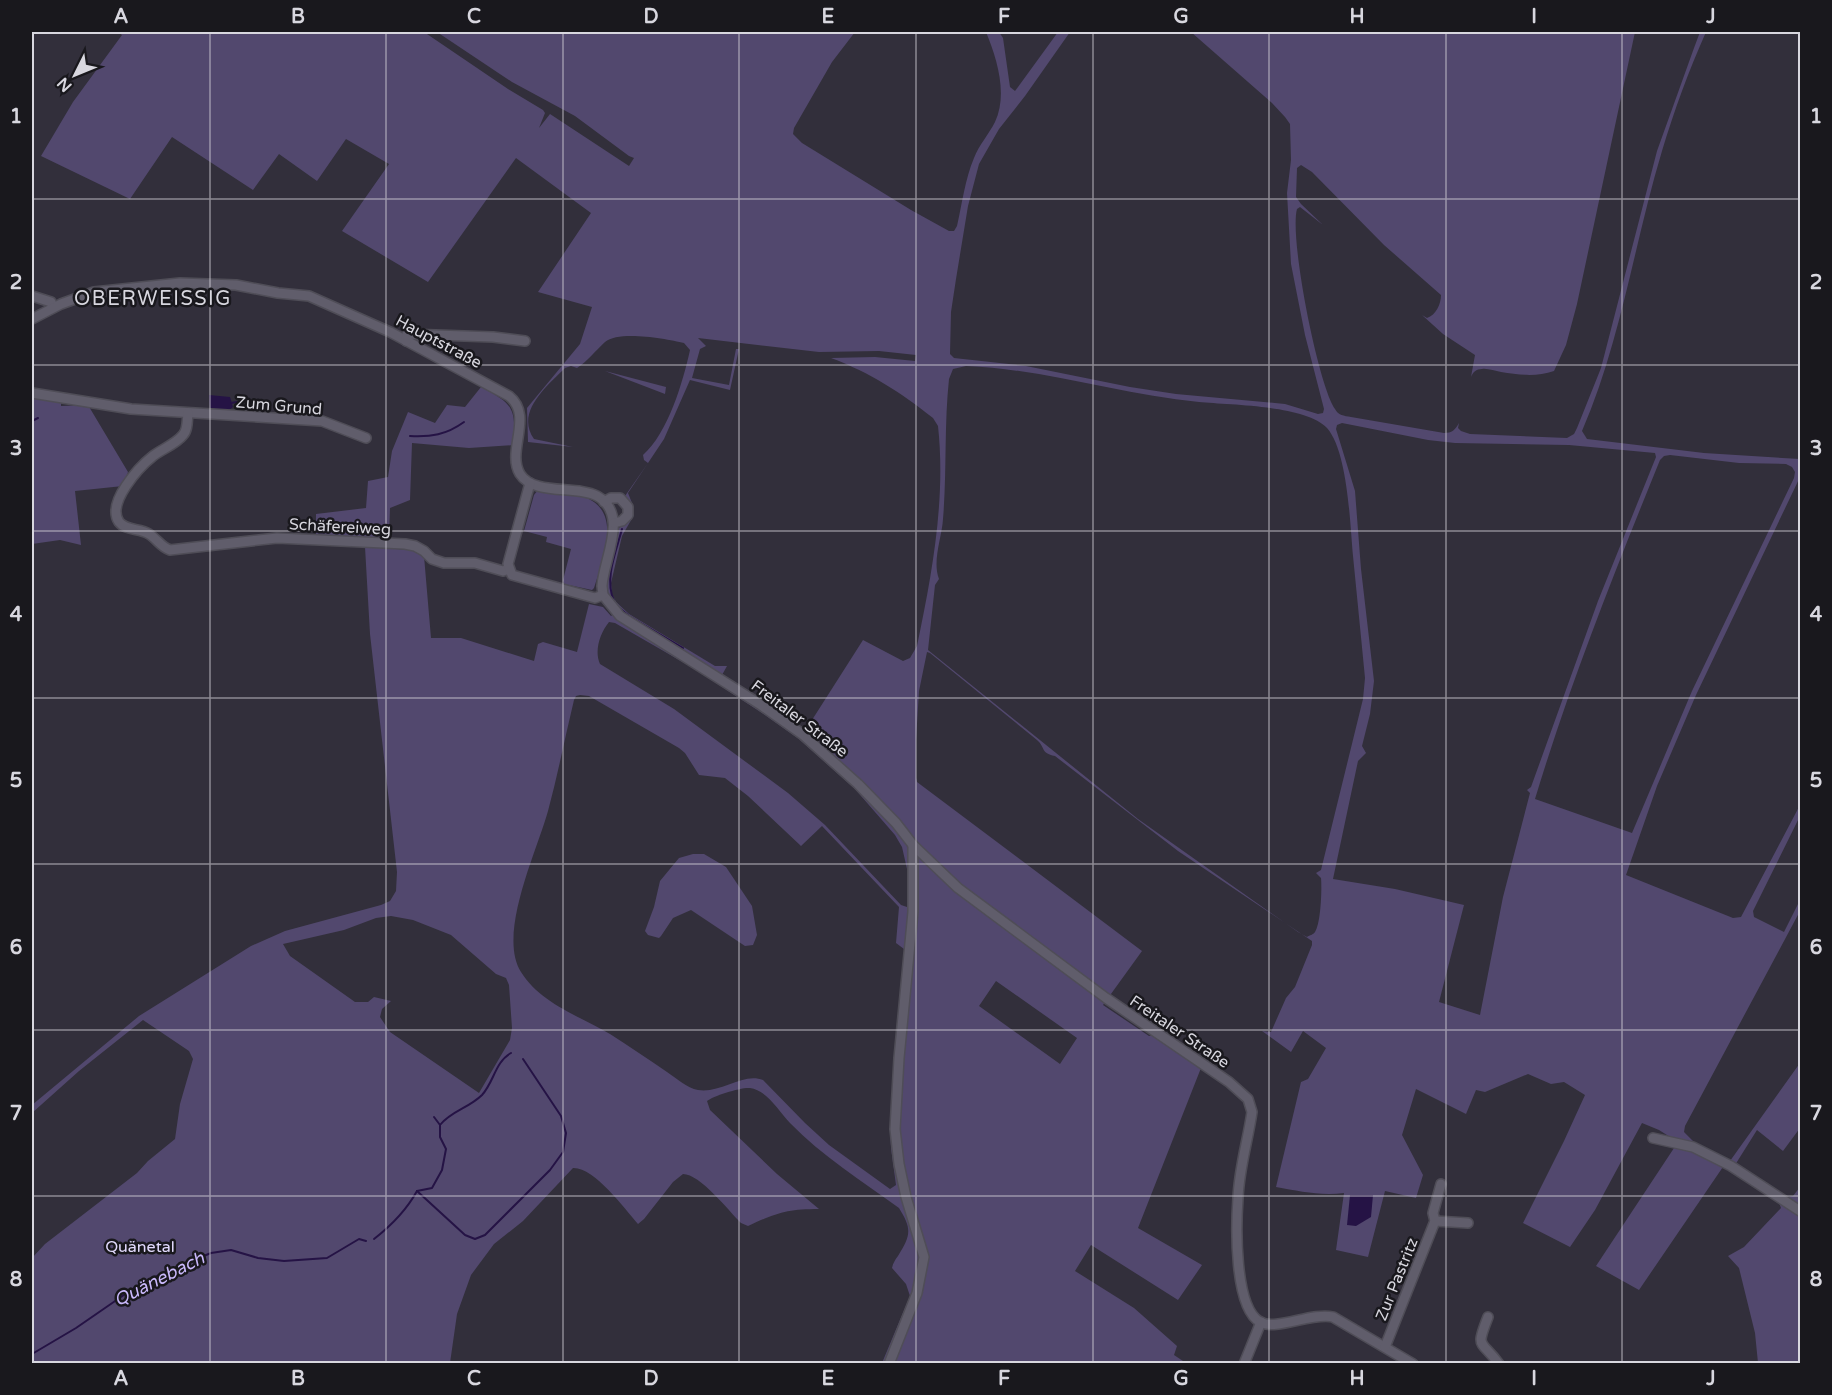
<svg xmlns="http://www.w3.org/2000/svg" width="1832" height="1395" font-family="'Varela Round',sans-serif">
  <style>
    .green { fill: #52486e; fill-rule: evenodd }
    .water { fill: #251345 }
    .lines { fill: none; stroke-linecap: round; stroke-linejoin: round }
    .stream { stroke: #251345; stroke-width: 2 }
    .minor-casing { stroke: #4f4d57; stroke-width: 12 }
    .minor { stroke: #605d6b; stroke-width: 9 }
    .grid { fill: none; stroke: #d8d7df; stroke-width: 1.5; stroke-opacity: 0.55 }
    .labels { text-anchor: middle; stroke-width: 5; stroke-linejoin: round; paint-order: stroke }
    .street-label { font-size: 16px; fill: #d8d7df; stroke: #19181d }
    .park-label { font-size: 16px; fill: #e3dbfe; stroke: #19181d }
    .water-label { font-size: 18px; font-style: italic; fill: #c9b8fb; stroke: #19181d }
    .quarter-label { font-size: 20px; letter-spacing: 1.5px; fill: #d8d7df; stroke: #19181d }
    .neatline { fill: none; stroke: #d8d7df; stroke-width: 2 }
    .grid-label { font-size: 20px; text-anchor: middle; font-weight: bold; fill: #d8d7df }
  </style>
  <rect width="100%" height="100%" fill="#322f3b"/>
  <g class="green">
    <path d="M 118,32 L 424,32 L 508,89 L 543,110 L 545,113 L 539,128 L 550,114 L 629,166 L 634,158 L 629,156 L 575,116 L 512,82 L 437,32 L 855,32 L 832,62 L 794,128 L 793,134 L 802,143 L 911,210 L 949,231 L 954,231 L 957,226 C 962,204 965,179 974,158 C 979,145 989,134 995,122 C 1008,94 997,59 986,32 L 999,32 L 1003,38 L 1010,87 L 1015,91 L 1058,32 L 1070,32 L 1025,96 L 999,129 L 979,164 L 968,206 L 956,279 L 951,312 L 950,354 L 954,358 L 1026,366 L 1130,387 L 1176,394 L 1285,404 L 1318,414 L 1323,413 L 1324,409 L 1305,335 L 1291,264 L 1287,193 L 1291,160 L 1290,124 L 1285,117 L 1272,103 L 1191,32 L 1635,32 L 1577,304 L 1566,345 L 1554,371 C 1537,377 1519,375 1501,372 C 1495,371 1487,368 1482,369 C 1476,369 1473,372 1471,377 L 1475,355 L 1443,334 L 1422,315 L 1427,318 C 1436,315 1441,304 1441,295 L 1384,245 L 1312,172 L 1301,165 L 1297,168 L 1296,197 L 1301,204 L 1323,225 L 1300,207 L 1297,209 C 1289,238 1318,384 1335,409 C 1338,415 1344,416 1351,417 L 1444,433 C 1452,433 1455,430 1459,423 L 1458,428 L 1461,431 L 1470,434 L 1567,438 L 1574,434 L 1577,428 L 1601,368 L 1657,151 L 1694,48 L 1700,32 L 1706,32 C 1689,70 1674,111 1662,151 C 1634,244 1621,341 1582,431 L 1587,439 L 1704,453 L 1800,459 L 1800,477 L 1696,695 L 1657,786 L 1626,875 L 1733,918 L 1741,917 L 1800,805 L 1800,816 L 1753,911 L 1754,917 L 1784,932 L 1800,900 L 1800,911 L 1685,1126 L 1684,1132 L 1699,1147 L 1730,1161 L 1800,1063 L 1800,1128 L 1783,1151 L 1757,1130 L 1735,1165 L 1727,1161 L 1639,1290 L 1596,1266 L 1678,1142 L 1659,1130 L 1642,1123 L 1595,1210 L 1570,1247 L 1523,1223 L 1564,1141 L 1585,1095 L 1564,1082 L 1551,1084 L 1528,1074 L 1485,1092 L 1476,1090 L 1466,1114 L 1416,1089 L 1402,1135 L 1423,1175 L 1416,1198 L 1385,1191 L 1368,1257 L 1336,1250 L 1344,1193 C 1320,1196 1299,1191 1276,1187 L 1301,1082 L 1308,1079 L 1326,1048 L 1303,1031 L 1291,1052 L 1262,1031 L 1271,1032 L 1286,998 L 1295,987 L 1312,945 L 1312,941 L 1178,851 L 1055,756 C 1040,753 1046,748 1037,740 L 930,653 L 927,652 L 919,691 L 916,740 L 916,778 L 917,782 L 1142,951 L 1103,1005 L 1149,1036 L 1154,1035 L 1201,1068 L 1138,1228 L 1202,1265 L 1178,1300 L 1091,1245 L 1075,1271 L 1134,1308 L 1177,1346 L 1174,1355 L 1186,1363 L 882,1363 L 910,1296 L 906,1284 L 892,1268 C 893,1263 895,1260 898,1256 C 911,1235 912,1229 899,1208 C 862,1181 822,1156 790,1123 C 779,1112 767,1090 750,1088 C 741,1087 713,1096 707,1101 L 710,1110 L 777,1174 L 819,1209 C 787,1209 776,1213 748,1226 L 741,1223 C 728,1210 700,1174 683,1174 L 673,1182 L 644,1219 L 638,1224 C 624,1208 594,1167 573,1168 L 523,1221 L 494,1244 L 471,1275 L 457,1314 L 450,1363 L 32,1363 L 32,1258 L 45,1244 L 137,1173 L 148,1161 L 175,1139 L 180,1104 L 193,1059 L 189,1051 L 143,1020 L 79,1071 L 32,1113 L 32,1105 L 139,1016 L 251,946 L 285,931 L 381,905 L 390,901 L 396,891 L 397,872 L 370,634 L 365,547 L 411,550 L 424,556 L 431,638 L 461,638 L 534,661 L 538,644 L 543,642 L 577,652 L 589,604 L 603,607 L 611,616 L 618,611 L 608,597 L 606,589 L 616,530 C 632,521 638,510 625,496 L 648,463 L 644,460 L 643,455 C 668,433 683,382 690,350 L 684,343 C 667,339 619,330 605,342 C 595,351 588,361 577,368 L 571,366 L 565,368 C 547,386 515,412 534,439 L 573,447 L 528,442 L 527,408 L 580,344 L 592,307 L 538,292 L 591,213 L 516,158 L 428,282 L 342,231 L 389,164 L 346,139 L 317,181 L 279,154 L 253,190 L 172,137 L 130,199 L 41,156 L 73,102 L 122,35 ZM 698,338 L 819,352 L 879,351 L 916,355 L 915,361 L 875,357 L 831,358 C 871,373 900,392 933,418 L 938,426 C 946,499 932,574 917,646 L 910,658 L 903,661 L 863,640 L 805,731 L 722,675 L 727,666 L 715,666 L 629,614 L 616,602 L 612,594 L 611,583 L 622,536 L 634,515 L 634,508 L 628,493 L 664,439 L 690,380 L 730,390 L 739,349 L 736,349 L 729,385 L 692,378 L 700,349 L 706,346 ZM 966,366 C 1045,369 1121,395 1199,402 C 1229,405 1306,405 1327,428 C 1348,452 1350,524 1353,556 C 1357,596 1361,637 1365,678 L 1363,699 L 1321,870 L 1316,873 L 1321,878 C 1322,888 1321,923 1315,932 C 1313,935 1310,935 1307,937 L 1298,932 L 1138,819 L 928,650 L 935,585 L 939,579 C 932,561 942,537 943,519 C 947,472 944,426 949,379 L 953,369 ZM 1342,423 L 1428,440 L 1455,443 L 1569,445 L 1655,453 L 1656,457 L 1598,601 L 1531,787 L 1527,790 L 1530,793 L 1503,897 L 1480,1015 L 1439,1002 L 1464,905 L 1395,889 L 1333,879 L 1358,761 L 1366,753 L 1362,746 L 1370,714 L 1374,681 L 1361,569 L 1355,491 L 1336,429 L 1337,425 ZM 1670,455 L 1739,463 L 1786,464 L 1792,467 L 1795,472 L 1794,478 L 1692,691 L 1632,833 L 1535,799 C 1570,683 1615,571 1660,460 L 1664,456 ZM 609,622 L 615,623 L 693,668 L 765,715 L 799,739 L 855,789 L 895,835 L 902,847 L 907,869 L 907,907 L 901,905 L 825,825 L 788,793 L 674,709 L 600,664 C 594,651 600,633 609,622 ZM 580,695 L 589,696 L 679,748 L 685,753 L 699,775 L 725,778 L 748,796 L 801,846 L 822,826 L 899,907 L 896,943 L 904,949 L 905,955 L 890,1125 L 891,1148 L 896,1185 L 890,1189 L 829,1145 L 805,1123 L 763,1080 C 743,1072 720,1094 698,1090 C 687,1088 676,1078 667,1072 C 648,1059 629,1046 610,1034 C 581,1017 540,1003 521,972 C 497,934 537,851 548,811 C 558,774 565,737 574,700 L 576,696 ZM 391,916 L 413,920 L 451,935 L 496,974 L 506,978 L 509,985 L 512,1028 L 510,1040 L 479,1093 L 390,1032 L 380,1017 L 382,1009 L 391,1001 L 374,997 L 368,1002 L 355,1002 L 290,956 L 283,944 L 344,930 L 376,918 ZM 996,981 L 1077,1038 L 1060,1064 L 979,1006 Z"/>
    <path d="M 605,371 L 666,387 L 665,394 Z"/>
    <path d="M 481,387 C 515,405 515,408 514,445 L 469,448 L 412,443 L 410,500 L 390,508 L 389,538 L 341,538 L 316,534 L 316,514 L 366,508 L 368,481 L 388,477 L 392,451 L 408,412 L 435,423 L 447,405 L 465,407 Z"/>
    <path d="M 32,395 L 61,400 L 61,406 L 88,405 L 128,472 L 123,486 L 75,491 L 81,545 L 60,540 L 32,544 Z"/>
    <path d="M 538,490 C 553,492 570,492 584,497 C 624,511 602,561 594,588 L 592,590 L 564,584 L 563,580 L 571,549 L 546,542 L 547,537 L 524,531 L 534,495 Z"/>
    <path d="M 693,854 L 704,854 L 726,867 L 752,906 L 757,935 L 753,945 L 745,946 L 691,910 L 673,918 L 661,936 L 659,938 L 648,935 L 645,931 L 654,907 L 660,881 L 679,858 Z"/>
    <path d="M 1800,1187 L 1800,1363 L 1758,1363 L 1755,1333 L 1739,1268 L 1728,1256 L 1744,1247 L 1781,1208 L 1774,1189 L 1788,1197 L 1793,1196 Z"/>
  </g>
  <g class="water">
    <path d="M 209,395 L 230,397 L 233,407 L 229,410 L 210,409 Z"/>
    <path d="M 1350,1195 L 1373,1195 L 1371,1217 L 1356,1226 L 1347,1225 Z"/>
  </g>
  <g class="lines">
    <g class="stream">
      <path d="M 231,403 L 237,402"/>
      <path d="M 32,421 L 38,418"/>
      <path d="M 410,436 C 431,437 446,435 464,422"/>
      <path d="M 614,601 C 604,579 616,552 622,529"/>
      <path d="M 617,606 L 629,616 L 683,648"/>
      <path d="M 440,1125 C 451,1111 469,1108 482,1095 C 494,1082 495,1062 511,1053"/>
      <path d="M 417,1191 L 465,1235 L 475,1239 L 485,1235 L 550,1170 L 563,1152 L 566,1133 L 561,1116 L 523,1059"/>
      <path d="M 374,1239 C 392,1225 406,1211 417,1191 L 432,1188 L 442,1170 L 446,1149 L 440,1137 L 440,1125 L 434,1117"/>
      <path d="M 32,1354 L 76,1328 L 134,1288 L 167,1271 L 211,1253 L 231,1250 L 258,1258 L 284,1261 L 327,1258 L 359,1239 L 366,1241"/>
    </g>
    <g class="minor-casing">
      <g id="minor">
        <path d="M 32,296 L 51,302 L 53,307"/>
        <path d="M 32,319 L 61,304 L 94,292 L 180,283 L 236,285 L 278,293 L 309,296 L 390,332 L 509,396 C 534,416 506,451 520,474 C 534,496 576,485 597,496 C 630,514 603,560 602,586 L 603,595 L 620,616 L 761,705 L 802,734 L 858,784 L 896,823 L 913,845 L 958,888 L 1106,998 L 1229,1082 L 1248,1099 L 1252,1112 C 1248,1140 1239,1169 1238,1198 C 1236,1226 1234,1307 1260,1322 C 1276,1331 1312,1312 1333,1317 L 1413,1364"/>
        <path d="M 406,341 L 407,334 L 493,337 L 525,341"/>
        <path d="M 32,393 L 131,409 L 322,421 L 366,438"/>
        <path d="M 188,413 C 187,420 188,430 183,435 C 176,444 162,449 153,456 C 139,467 106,503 119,522 C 126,531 140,528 149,534 C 157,539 161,547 170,550 L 277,538 L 405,544 L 415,546 L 424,551 L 432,559 L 444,563 L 475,563 L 503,571 L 509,569"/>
        <path d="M 530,483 L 508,564 L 512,575 L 595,598 L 603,595"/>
        <path d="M 604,502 L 611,498 L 620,498 L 628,507 L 628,515 L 622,521 L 614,523"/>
        <path d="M 1653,1138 L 1693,1147 L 1731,1166 L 1800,1211"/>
        <path d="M 1435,1221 L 1468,1223"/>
        <path d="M 1488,1317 C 1475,1350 1481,1339 1499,1364"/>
        <path d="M 1385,1347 L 1435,1221 L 1433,1213 L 1441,1184"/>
        <path d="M 889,1364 L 917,1293 L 924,1257 L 906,1197 L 899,1164 L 895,1129 L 899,1058 L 913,912 L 913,845"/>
        <path d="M 1244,1364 L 1261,1322"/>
      </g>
    </g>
    <use href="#minor" class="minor"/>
  </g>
  <path class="grid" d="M 210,32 L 210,1364M 386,32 L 386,1364M 563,32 L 563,1364M 739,32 L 739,1364M 916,32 L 916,1364M 1093,32 L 1093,1364M 1269,32 L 1269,1364M 1446,32 L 1446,1364M 1622,32 L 1622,1364M 32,199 L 1800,199M 32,365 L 1800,365M 32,531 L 1800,531M 32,698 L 1800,698M 32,864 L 1800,864M 32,1030 L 1800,1030M 32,1196 L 1800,1196"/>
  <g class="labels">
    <g class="street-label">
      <text transform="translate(439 341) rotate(28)" y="6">Hauptstraße</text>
      <text transform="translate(279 405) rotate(5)" y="6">Zum Grund</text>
      <text transform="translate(340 526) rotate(3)" y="6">Schäfereiweg</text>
      <text transform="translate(800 718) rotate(37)" y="6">Freitaler Straße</text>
      <text transform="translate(1180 1031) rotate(34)" y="6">Freitaler Straße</text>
      <text transform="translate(1396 1279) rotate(-68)" y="6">Zur Pastritz</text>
    </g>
    <g class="park-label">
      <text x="140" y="1252">Quänetal</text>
    </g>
    <g class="water-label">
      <text transform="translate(159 1279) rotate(-27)" y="6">Quänebach</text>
    </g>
    <g class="quarter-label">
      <text x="153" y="305">OBERWEISSIG</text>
    </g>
  </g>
  <rect width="1832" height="1395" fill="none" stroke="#19181d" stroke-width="66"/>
  <g transform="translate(75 75) rotate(227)" stroke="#19181d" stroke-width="4.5" paint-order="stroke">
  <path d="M0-4.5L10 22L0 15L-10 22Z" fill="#d8d7df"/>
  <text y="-9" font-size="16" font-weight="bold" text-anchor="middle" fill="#d8d7df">N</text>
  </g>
  <rect x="33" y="33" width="1766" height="1329" class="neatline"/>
  <g class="grid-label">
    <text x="121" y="23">A</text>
    <text x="298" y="23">B</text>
    <text x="474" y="23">C</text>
    <text x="651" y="23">D</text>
    <text x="828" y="23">E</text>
    <text x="1004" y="23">F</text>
    <text x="1181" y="23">G</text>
    <text x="1357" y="23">H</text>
    <text x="1534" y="23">I</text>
    <text x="1711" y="23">J</text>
    <text x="16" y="123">1</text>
    <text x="1816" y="123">1</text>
    <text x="16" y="289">2</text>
    <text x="1816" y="289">2</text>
    <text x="16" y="455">3</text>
    <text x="1816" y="455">3</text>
    <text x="16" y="621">4</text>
    <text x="1816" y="621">4</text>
    <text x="16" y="787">5</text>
    <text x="1816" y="787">5</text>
    <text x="16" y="954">6</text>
    <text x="1816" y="954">6</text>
    <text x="16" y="1120">7</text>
    <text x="1816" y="1120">7</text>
    <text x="16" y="1286">8</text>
    <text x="1816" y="1286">8</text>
    <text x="121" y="1385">A</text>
    <text x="298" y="1385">B</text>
    <text x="474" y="1385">C</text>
    <text x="651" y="1385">D</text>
    <text x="828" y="1385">E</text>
    <text x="1004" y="1385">F</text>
    <text x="1181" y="1385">G</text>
    <text x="1357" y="1385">H</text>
    <text x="1534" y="1385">I</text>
    <text x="1711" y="1385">J</text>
  </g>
</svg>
